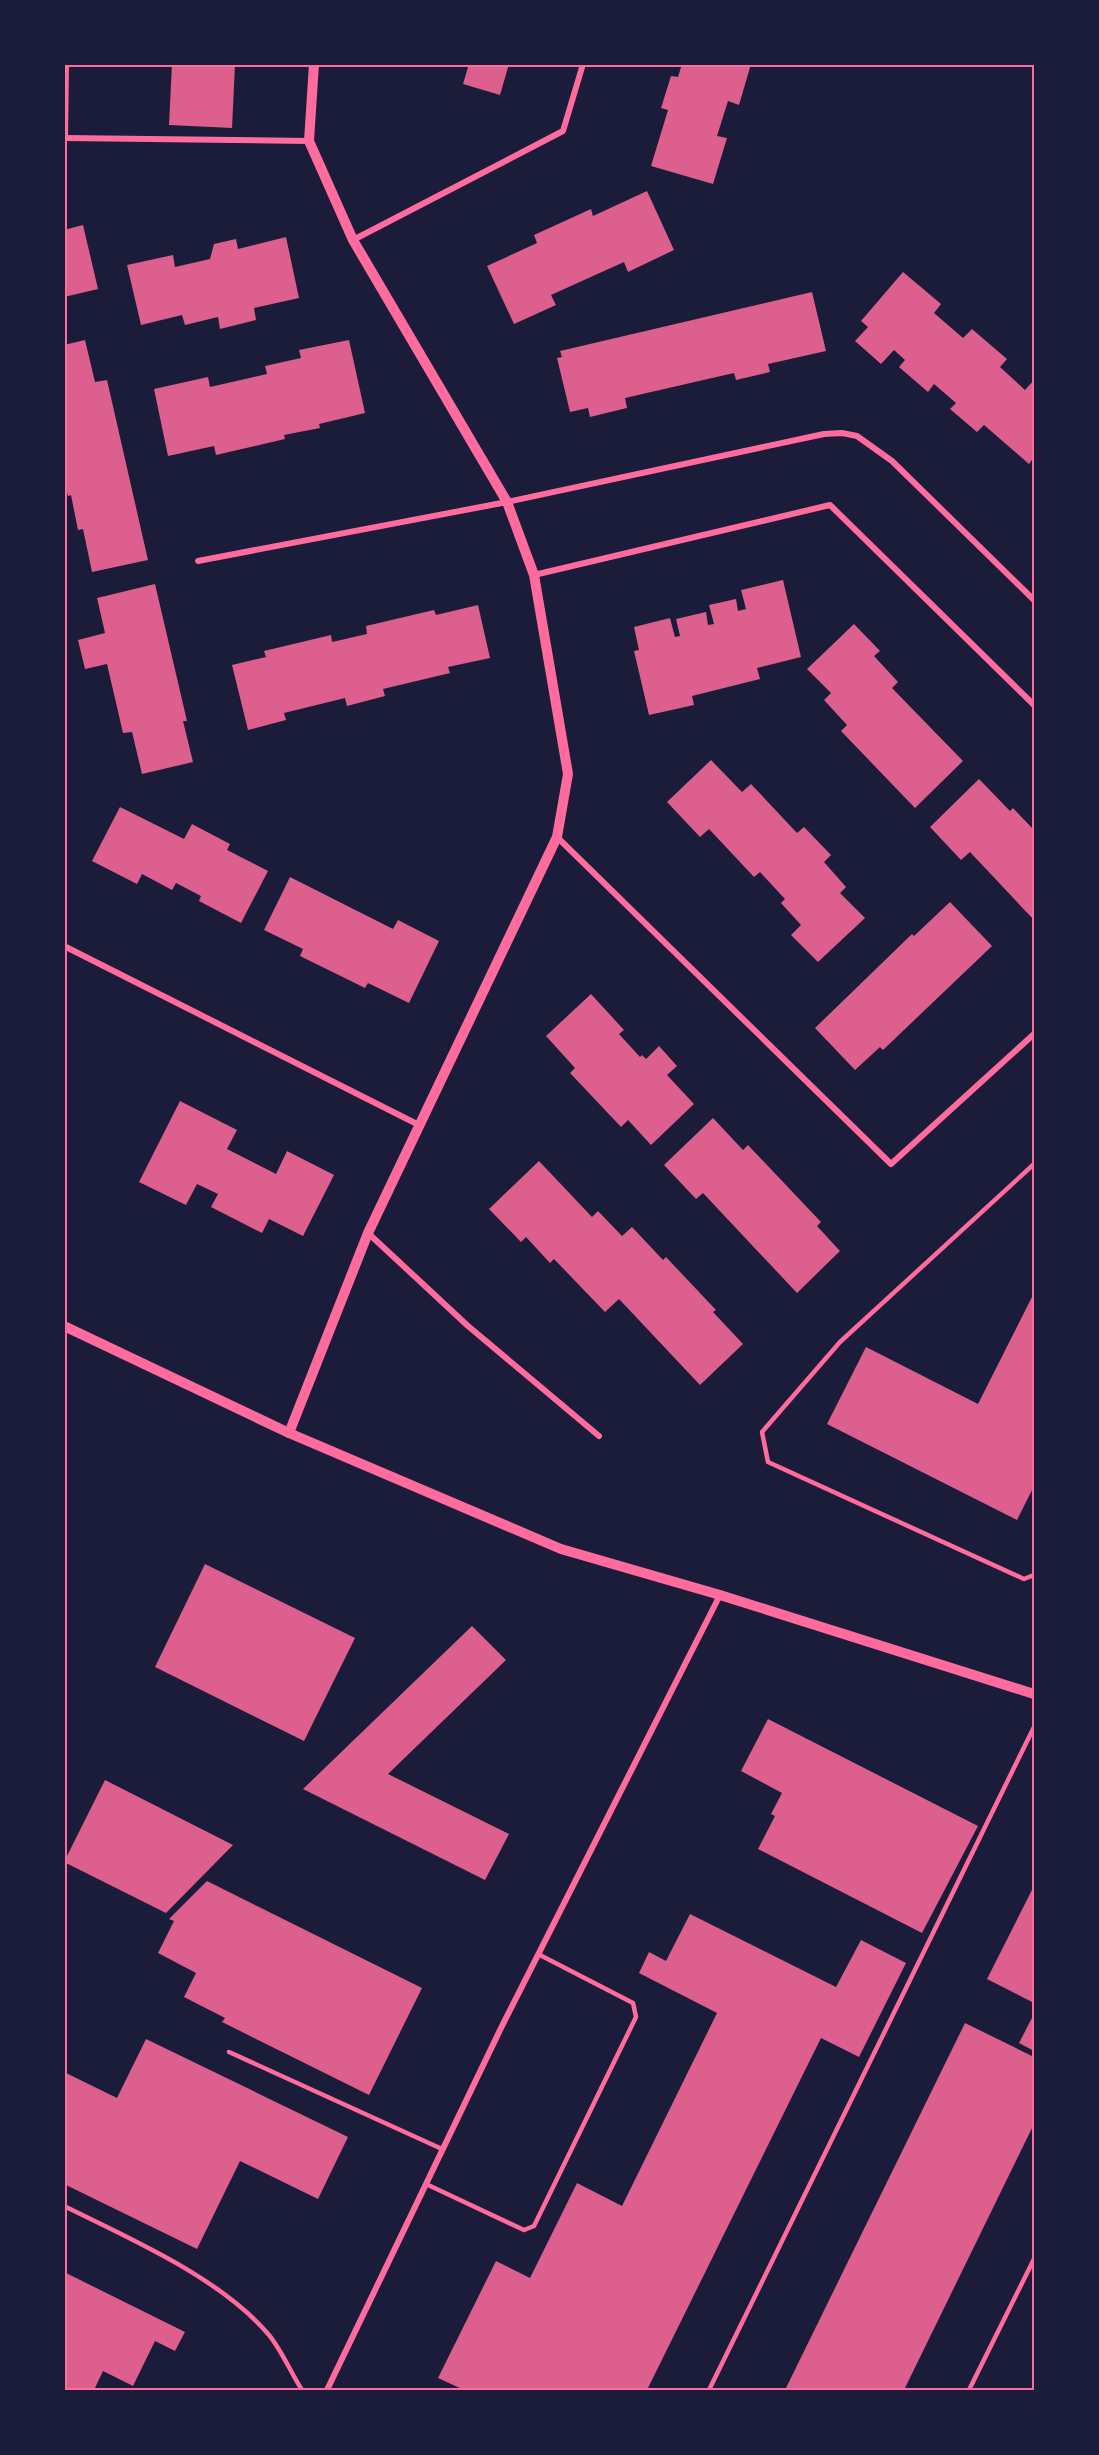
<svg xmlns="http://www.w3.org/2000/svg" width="1099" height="2455" font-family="'DM Sans',sans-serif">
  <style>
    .building { fill: #dd5f8e }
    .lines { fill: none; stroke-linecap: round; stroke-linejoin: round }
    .service { stroke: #ff6b9d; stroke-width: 4.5 }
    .minor { stroke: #ff6b9d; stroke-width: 6 }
    .tertiary { stroke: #ff6b9d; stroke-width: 10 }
    .neatline { fill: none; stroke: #ff6b9d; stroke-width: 2 }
  </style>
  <rect width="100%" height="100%" fill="#1b1b3a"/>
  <g class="building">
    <path d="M 172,64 L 235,64 L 232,128 L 169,125 Z"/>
    <path d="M 469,64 L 509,64 L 500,95 L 463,84 Z"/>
    <path d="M 682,64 L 751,64 L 739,105 L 728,101 L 717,136 L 727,138 L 713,184 L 651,166 L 668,110 L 661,108 L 671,76 L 678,77 Z"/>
    <path d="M 647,191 L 674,250 L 628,272 L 624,262 L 551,295 L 556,305 L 514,324 L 487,266 L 537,243 L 534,235 L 591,209 L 593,216 Z"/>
    <path d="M 83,225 L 98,289 L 64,297 L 64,230 Z"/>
    <path d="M 286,237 L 299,298 L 254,308 L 256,320 L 220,329 L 218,317 L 185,325 L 182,315 L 141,325 L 127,265 L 173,255 L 175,267 L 210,259 L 214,244 L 236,239 L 238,249 Z"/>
    <path d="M 903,272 L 941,304 L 934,313 L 963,338 L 972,329 L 1007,359 L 1000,367 L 1025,390 L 1034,380 L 1034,457 L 1029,464 L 984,425 L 977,432 L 950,409 L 956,403 L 934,384 L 928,392 L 899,367 L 905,360 L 894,350 L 881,364 L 855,341 L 868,327 L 861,321 Z"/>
    <path d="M 812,292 L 826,351 L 768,364 L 770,372 L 736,380 L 734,373 L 625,398 L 627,408 L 590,417 L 588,408 L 570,412 L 557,358 L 562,357 L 560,351 Z"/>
    <path d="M 85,340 L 95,382 L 107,380 L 148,560 L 92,572 L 83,529 L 78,530 L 71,495 L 68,496 L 64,481 L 64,345 Z"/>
    <path d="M 349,340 L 365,413 L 319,424 L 320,428 L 284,435 L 285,439 L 216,455 L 214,446 L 168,456 L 154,389 L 208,377 L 210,387 L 267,374 L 265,366 L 301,358 L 299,350 Z"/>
    <path d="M 783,580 L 801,657 L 757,668 L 760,679 L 692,696 L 694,705 L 649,715 L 634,651 L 639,650 L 634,627 L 670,618 L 675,637 L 680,636 L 676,619 L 706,612 L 708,625 L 714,624 L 709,605 L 736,599 L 738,611 L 746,609 L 741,590 Z"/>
    <path d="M 155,584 L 187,721 L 183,721 L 193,762 L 142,774 L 132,732 L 123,733 L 107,664 L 85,669 L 78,640 L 105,633 L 97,598 Z"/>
    <path d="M 478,605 L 490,658 L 448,667 L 450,673 L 383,689 L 385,696 L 347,706 L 345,698 L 284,713 L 286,720 L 248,730 L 232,665 L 266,657 L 264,651 L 331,635 L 332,642 L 367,634 L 366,626 L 434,610 L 436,615 Z"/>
    <path d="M 854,624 L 880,651 L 874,656 L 898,682 L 892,688 L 963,761 L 915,808 L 841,731 L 847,725 L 824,700 L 831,693 L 807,669 Z"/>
    <path d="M 711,760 L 742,792 L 751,784 L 797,833 L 804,827 L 831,855 L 824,862 L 846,887 L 840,893 L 865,918 L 818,962 L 791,935 L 801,925 L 781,903 L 785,899 L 760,872 L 754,877 L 709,829 L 700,837 L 667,802 Z"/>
    <path d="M 979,779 L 1010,811 L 1013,808 L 1034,830 L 1034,920 L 970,852 L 961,860 L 930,827 Z"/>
    <path d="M 120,807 L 184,839 L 192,824 L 230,844 L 227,850 L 268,871 L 241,923 L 199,901 L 201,896 L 176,883 L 172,890 L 142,874 L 137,884 L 92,861 Z"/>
    <path d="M 290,877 L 393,929 L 398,920 L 439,941 L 409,1003 L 368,983 L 365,988 L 300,956 L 303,949 L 264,930 Z"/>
    <path d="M 950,902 L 992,946 L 883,1050 L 880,1047 L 855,1070 L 815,1028 L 912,934 L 914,936 Z"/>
    <path d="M 591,994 L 624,1030 L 619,1034 L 640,1057 L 642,1055 L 646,1059 L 659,1046 L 677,1066 L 667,1075 L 694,1104 L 651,1145 L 628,1120 L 621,1127 L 570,1073 L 575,1068 L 546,1036 Z"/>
    <path d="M 180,1101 L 237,1130 L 227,1149 L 276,1174 L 287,1151 L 334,1175 L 303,1236 L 269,1219 L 262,1233 L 211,1207 L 218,1194 L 197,1184 L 186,1205 L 139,1182 Z"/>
    <path d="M 713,1118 L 743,1150 L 748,1145 L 821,1222 L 817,1226 L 840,1251 L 797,1293 L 703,1193 L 696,1199 L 664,1165 Z"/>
    <path d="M 539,1161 L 592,1217 L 598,1211 L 622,1236 L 632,1227 L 663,1260 L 666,1257 L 716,1310 L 713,1312 L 743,1344 L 700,1385 L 619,1299 L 605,1312 L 554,1259 L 550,1263 L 526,1237 L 521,1242 L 489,1209 Z"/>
    <path d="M 1034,1293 L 1034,1486 L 1017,1520 L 827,1424 L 866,1347 L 978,1404 Z"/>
    <path d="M 205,1564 L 355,1638 L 304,1741 L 155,1667 Z"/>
    <path d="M 472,1626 L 506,1660 L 388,1774 L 509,1834 L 485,1880 L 303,1789 Z"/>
    <path d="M 768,1719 L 978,1826 L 922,1933 L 758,1849 L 775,1816 L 771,1814 L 782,1793 L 741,1771 Z"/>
    <path d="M 105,1780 L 233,1845 L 166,1913 L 64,1862 Z"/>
    <path d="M 207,1881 L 422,1988 L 369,2095 L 222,2022 L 225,2018 L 184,1997 L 196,1973 L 158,1953 L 174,1921 L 169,1919 Z"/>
    <path d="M 1034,1886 L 1034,2003 L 987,1979 Z"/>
    <path d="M 690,1914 L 836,1987 L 861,1940 L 906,1963 L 859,2057 L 821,2038 L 647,2390 L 464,2390 L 438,2378 L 496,2261 L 530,2278 L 577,2183 L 622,2206 L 717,2013 L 639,1973 L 649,1952 L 666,1961 Z"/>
    <path d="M 1034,2014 L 1034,2051 L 1019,2043 Z"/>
    <path d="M 965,2023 L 1034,2057 L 1034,2124 L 904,2390 L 785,2390 Z"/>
    <path d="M 146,2039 L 348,2137 L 318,2199 L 240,2161 L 197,2249 L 64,2184 L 64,2072 L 117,2098 Z"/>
    <path d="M 64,2272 L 185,2332 L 175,2351 L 155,2341 L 133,2386 L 103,2371 L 94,2390 L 64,2390 Z"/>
  </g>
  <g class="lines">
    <g class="service">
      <path d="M 1034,1164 L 840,1342 L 762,1432 L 768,1462 L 1024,1579 L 1034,1575"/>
      <path d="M 229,2052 L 442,2149"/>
      <path d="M 426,2184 L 524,2230 L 534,2226 L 636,2017 L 633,2003 L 538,1954"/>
      <path d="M 64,2206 C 131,2239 221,2278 269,2335 C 282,2351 291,2373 302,2390"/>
      <path d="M 709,2390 L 1034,1727"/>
      <path d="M 969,2390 L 1034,2259"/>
    </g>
    <g class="minor">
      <path d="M 64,138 L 309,141"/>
      <path d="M 65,138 L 66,64"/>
      <path d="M 353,240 L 563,131 L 583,64"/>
      <path d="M 198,561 L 507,502 L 824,434 L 842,433 L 857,436 L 892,461 L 1034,600"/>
      <path d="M 534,575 L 830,505 L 1034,705"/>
      <path d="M 557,837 L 891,1164 L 1034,1034"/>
      <path d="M 64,946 L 419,1125"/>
      <path d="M 368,1233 L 468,1326 L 599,1436"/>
      <path d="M 327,2390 L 501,2028 L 720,1595"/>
    </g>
    <g class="tertiary">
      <path d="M 64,1326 L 289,1433 L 561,1549 L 720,1595 L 1034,1694"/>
      <path d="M 289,1433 L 368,1233 L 557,837 L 568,774 L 534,575 L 507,502 L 353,240 L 309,141 L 314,64"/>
    </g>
  </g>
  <rect width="1099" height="2455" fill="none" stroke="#1b1b3a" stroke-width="132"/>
  <rect x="66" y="66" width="967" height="2323" class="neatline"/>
</svg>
